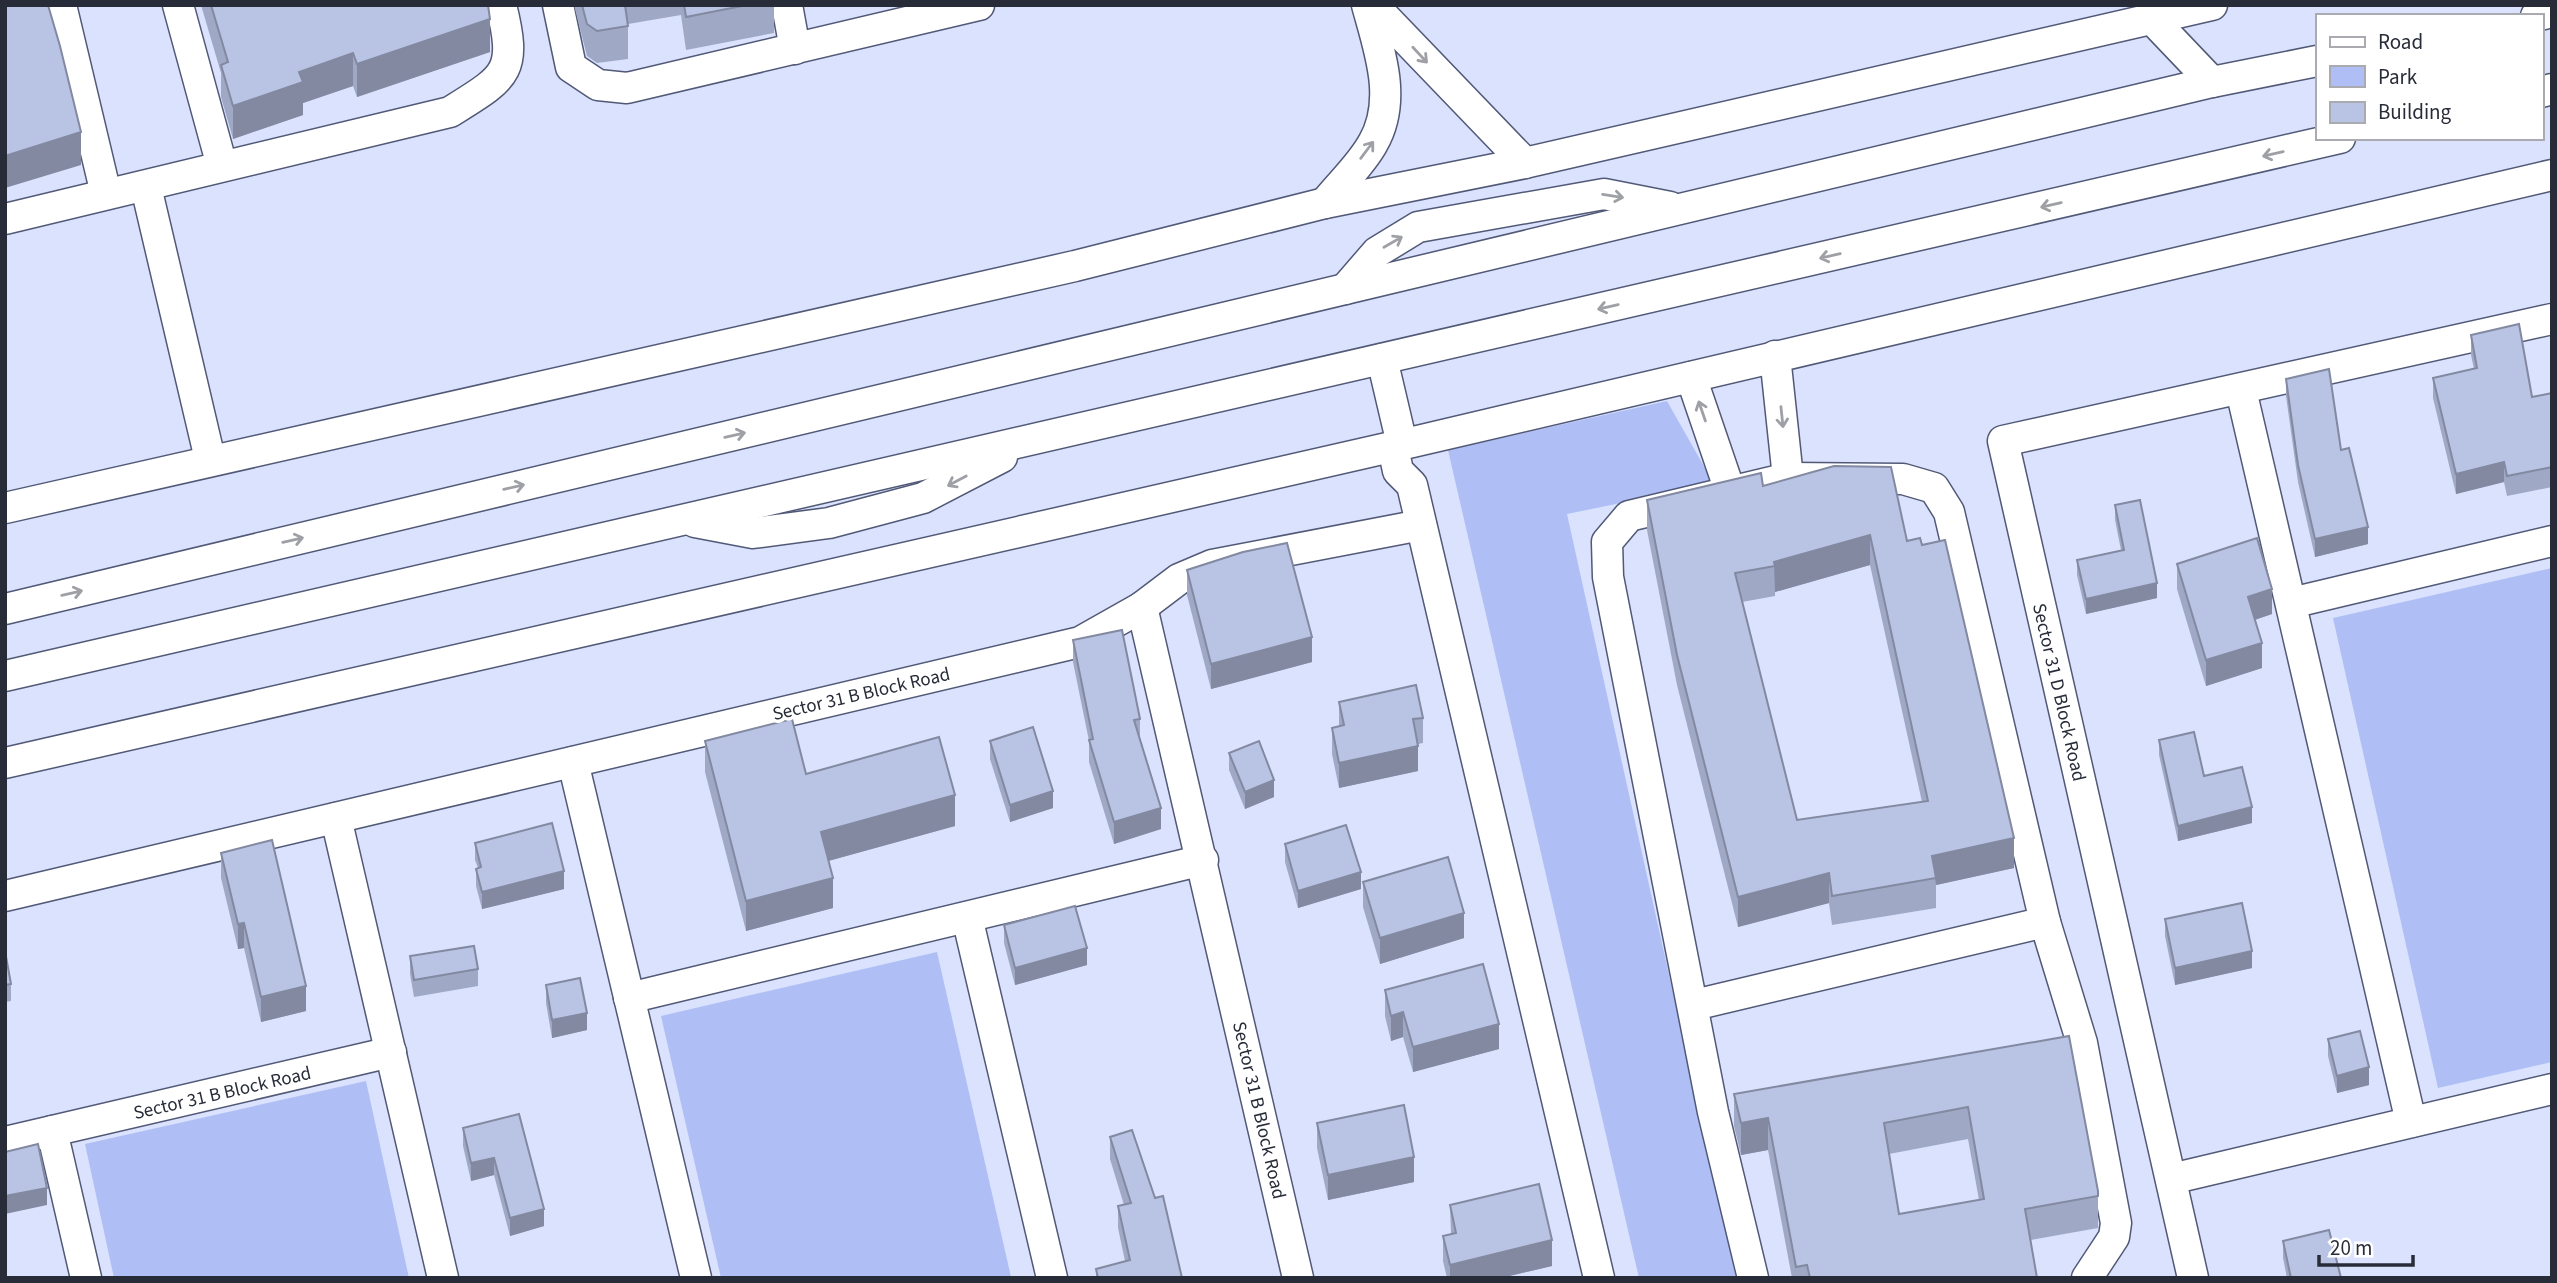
<svg xmlns="http://www.w3.org/2000/svg" width="2557" height="1283" font-family="'Source Sans 3',sans-serif">
  <style>
    .green { fill: #afbff5 }
    .lines { fill: none; stroke-linecap: round; stroke-linejoin: round }
    .minor-casing { stroke: #515976; stroke-width: 33 }
    .minor { stroke: #fff; stroke-width: 30 }
    .wall { fill: #9fa9c5; fill-rule: evenodd }
    .shaded-wall { fill: #8289a0 }
    .building { fill: #b9c4e5; stroke: #8289a0; stroke-width: 2; fill-rule: evenodd }
    .oneway { stroke: #9ea0a6 }
    .labels { text-anchor: middle; stroke-width: 7; stroke-linejoin: round; paint-order: stroke }
    .street-label { font-size: 19px; fill: #282c39; stroke: #fff }
  </style>
  <rect width="100%" height="100%" fill="#dae2fe"/>
  <g class="green">
    <path d="M 1667,401 L 1714,484 L 1567,514 L 1736,1278 L 1639,1278 L 1448,450 Z"/>
    <path d="M 2552,568 L 2552,1062 L 2438,1088 L 2333,618 Z"/>
    <path d="M 937,952 L 1011,1277 L 721,1278 L 661,1016 Z"/>
    <path d="M 366,1081 L 409,1278 L 114,1278 L 85,1144 Z"/>
  </g>
  <g class="lines">
    <g class="minor-casing">
      <g id="minor">
        <path d="M 61,5 L 106,194"/>
        <path d="M 178,5 L 222,166"/>
        <path d="M 558,5 L 571,67 L 598,85 L 627,88 L 979,5"/>
        <path d="M 787,5 L 795,49"/>
        <path d="M 1373,5 L 1525,163"/>
        <path d="M 2536,16 L 2552,12"/>
        <path d="M 2151,18 L 2212,82"/>
        <path d="M 2541,92 L 2552,89"/>
        <path d="M 146,187 L 210,459"/>
        <path d="M 1325,203 C 1340,184 1361,165 1373,143 C 1398,100 1379,49 1367,5"/>
        <path d="M 5,219 L 450,112 C 506,77 518,73 501,5"/>
        <path d="M 1345,289 L 1377,252 L 1418,227 L 1604,194 L 1670,207"/>
        <path d="M 1775,356 L 1788,478"/>
        <path d="M 1382,359 L 1402,444"/>
        <path d="M 1691,377 L 1730,491"/>
        <path d="M 2241,390 L 2411,1122"/>
        <path d="M 1393,447 L 1398,471 L 1412,485 L 1599,1278"/>
        <path d="M 5,508 L 1075,266 L 1325,203 L 1525,163 L 2212,5"/>
        <path d="M 695,522 L 753,533 L 829,523 L 923,498 L 1002,457"/>
        <path d="M 2291,603 L 2552,541"/>
        <path d="M 1142,607 L 1298,1278"/>
        <path d="M 5,609 L 2212,82 L 2317,61"/>
        <path d="M 5,676 L 2340,138"/>
        <path d="M 573,762 L 696,1278"/>
        <path d="M 5,763 L 1413,442 L 2552,175"/>
        <path d="M 336,818 L 443,1278"/>
        <path d="M 5,896 L 1080,642 L 1142,607 L 1179,579 L 1212,565 L 1421,525"/>
        <path d="M 967,917 L 1052,1278"/>
        <path d="M 629,998 L 1203,860"/>
        <path d="M 1694,1005 L 2045,922"/>
        <path d="M 52,1131 L 86,1278"/>
        <path d="M 5,1142 L 391,1052"/>
        <path d="M 2171,1179 L 2552,1089"/>
        <path d="M 1753,1278 L 1713,1112 L 1608,577 L 1607,542 L 1629,516 L 1788,478 L 1903,479 L 1934,488 L 1949,512 L 2045,922 L 2082,1043 L 2116,1223 L 2114,1237 L 2087,1278"/>
        <path d="M 2193,1278 L 2003,441 L 2552,319"/>
      </g>
    </g>
    <use href="#minor" class="minor"/>
  </g>
  <g class="wall">
    <path d="M 201,5 L 488,5 L 490,52 L 357,97 L 353,86 L 303,103 L 303,115 L 233,139 L 221,97 L 221,73 Z"/>
    <path d="M 574,5 L 774,5 L 774,33 L 686,50 L 681,15 L 628,24 L 628,59 L 597,63 L 587,56 Z"/>
    <path d="M 2471,335 L 2532,397 L 2552,393 L 2552,487 L 2507,496 L 2504,482 L 2456,494 L 2433,398 L 2433,378 L 2474,369 L 2471,355 Z"/>
    <path d="M 2286,379 L 2341,450 L 2368,544 L 2315,557 L 2298,482 L 2286,396 Z"/>
    <path d="M 1763,486 L 1907,541 L 2014,868 L 1936,885 L 1936,908 L 1832,925 L 1829,903 L 1738,927 L 1677,685 L 1647,530 L 1647,500 ZM 1870,565 L 1922,802 L 1797,820 L 1742,602 L 1775,596 L 1775,592 Z"/>
    <path d="M 2115,505 L 2157,598 L 2086,614 L 2077,575 L 2077,560 L 2121,550 L 2115,520 Z"/>
    <path d="M 2177,564 L 2272,614 L 2255,620 L 2262,668 L 2206,686 L 2177,589 Z"/>
    <path d="M 1187,570 L 1312,662 L 1211,689 L 1187,595 Z"/>
    <path d="M 1073,640 L 1140,719 L 1140,740 L 1161,829 L 1114,844 L 1089,762 L 1089,741 L 1073,662 Z"/>
    <path d="M 1339,702 L 1423,718 L 1423,743 L 1418,744 L 1418,771 L 1339,788 L 1332,754 L 1332,728 L 1339,727 Z"/>
    <path d="M 2159,740 L 2204,776 L 2252,823 L 2178,841 L 2159,755 Z"/>
    <path d="M 705,741 L 955,826 L 828,861 L 833,908 L 746,931 L 705,772 Z"/>
    <path d="M 990,741 L 1053,808 L 1010,822 L 990,759 Z"/>
    <path d="M 1229,753 L 1274,797 L 1245,809 L 1229,770 Z"/>
    <path d="M 475,843 L 564,889 L 482,909 L 476,886 L 476,869 L 478,868 L 475,860 Z"/>
    <path d="M 1285,844 L 1361,889 L 1298,908 L 1285,862 Z"/>
    <path d="M 221,853 L 306,1011 L 261,1022 L 244,948 L 238,949 L 221,878 Z"/>
    <path d="M 1363,882 L 1464,938 L 1380,964 L 1363,907 Z"/>
    <path d="M 2165,919 L 2252,968 L 2175,985 L 2165,936 Z"/>
    <path d="M 1004,925 L 1087,965 L 1015,985 L 1004,943 Z"/>
    <path d="M 5,951 L 11,984 L 11,1001 L 5,1002 Z"/>
    <path d="M 410,956 L 478,969 L 478,986 L 414,997 L 410,974 Z"/>
    <path d="M 546,985 L 587,1030 L 552,1038 L 546,1003 Z"/>
    <path d="M 1385,990 L 1499,1049 L 1413,1072 L 1403,1037 L 1391,1041 L 1385,1016 Z"/>
    <path d="M 2069,1036 L 2098,1191 L 2098,1228 L 2031,1240 L 2037,1278 L 1792,1278 L 1768,1150 L 1741,1155 L 1734,1126 L 1734,1094 ZM 1968,1139 L 1979,1200 L 1899,1214 L 1889,1154 Z"/>
    <path d="M 2328,1039 L 2369,1085 L 2337,1093 L 2328,1056 Z"/>
    <path d="M 519,1114 L 544,1226 L 510,1236 L 494,1175 L 471,1181 L 463,1146 L 463,1128 Z"/>
    <path d="M 1317,1123 L 1414,1182 L 1328,1200 L 1317,1148 Z"/>
    <path d="M 1110,1137 L 1182,1278 L 1096,1278 L 1096,1269 L 1125,1261 L 1118,1228 L 1118,1206 L 1124,1205 L 1110,1159 Z"/>
    <path d="M 1450,1205 L 1552,1266 L 1501,1278 L 1447,1278 L 1443,1261 L 1443,1236 L 1451,1234 Z"/>
    <path d="M 2283,1241 L 2341,1278 L 2287,1278 L 2283,1258 Z"/>
  </g>
  <g class="shaded-wall">
    <path d="M 490,19 L 490,52 L 357,97 L 357,64 Z"/>
    <path d="M 353,53 L 353,86 L 303,103 L 303,115 L 233,139 L 233,106 L 299,72 Z"/>
    <path d="M 81,132 L 81,165 L 5,188 L 5,156 Z"/>
    <path d="M 2504,462 L 2504,482 L 2456,494 L 2456,474 Z"/>
    <path d="M 2368,527 L 2368,544 L 2315,557 L 2315,539 Z"/>
    <path d="M 1870,535 L 1870,565 L 1775,592 L 1774,562 Z"/>
    <path d="M 2157,583 L 2157,598 L 2086,614 L 2086,599 Z"/>
    <path d="M 2272,589 L 2272,614 L 2248,622 L 2248,597 Z"/>
    <path d="M 1312,637 L 1312,662 L 1211,689 L 1211,664 Z"/>
    <path d="M 2262,643 L 2262,668 L 2206,686 L 2206,660 Z"/>
    <path d="M 1418,746 L 1418,771 L 1339,788 L 1339,763 Z"/>
    <path d="M 1274,780 L 1274,797 L 1245,809 L 1245,792 Z"/>
    <path d="M 1053,791 L 1053,808 L 1010,822 L 1010,805 Z"/>
    <path d="M 955,795 L 955,826 L 821,863 L 821,832 Z"/>
    <path d="M 2252,807 L 2252,823 L 2178,841 L 2178,826 Z"/>
    <path d="M 1161,808 L 1161,829 L 1114,844 L 1114,822 Z"/>
    <path d="M 2014,838 L 2014,868 L 1936,885 L 1932,856 Z"/>
    <path d="M 564,871 L 564,889 L 482,909 L 482,892 Z"/>
    <path d="M 1361,872 L 1361,889 L 1298,908 L 1298,891 Z"/>
    <path d="M 1829,873 L 1829,903 L 1738,927 L 1738,897 Z"/>
    <path d="M 833,878 L 833,908 L 746,931 L 746,901 Z"/>
    <path d="M 1464,913 L 1464,938 L 1380,964 L 1380,938 Z"/>
    <path d="M 244,923 L 244,948 L 238,949 L 238,924 Z"/>
    <path d="M 1087,948 L 1087,965 L 1015,985 L 1015,968 Z"/>
    <path d="M 2252,951 L 2252,968 L 2175,985 L 2175,968 Z"/>
    <path d="M 306,986 L 306,1011 L 261,1022 L 261,997 Z"/>
    <path d="M 1403,1012 L 1403,1037 L 1391,1041 L 1391,1016 Z"/>
    <path d="M 587,1013 L 587,1030 L 552,1038 L 552,1020 Z"/>
    <path d="M 1499,1024 L 1499,1049 L 1413,1072 L 1413,1047 Z"/>
    <path d="M 2369,1067 L 2369,1085 L 2337,1093 L 2337,1076 Z"/>
    <path d="M 1768,1118 L 1768,1150 L 1741,1155 L 1741,1123 Z"/>
    <path d="M 1414,1157 L 1414,1182 L 1328,1200 L 1328,1175 Z"/>
    <path d="M 494,1158 L 494,1175 L 471,1181 L 471,1163 Z"/>
    <path d="M 47,1188 L 47,1205 L 5,1214 L 5,1196 Z"/>
    <path d="M 544,1209 L 544,1226 L 510,1236 L 510,1218 Z"/>
    <path d="M 1552,1240 L 1552,1266 L 1501,1278 L 1450,1278 L 1450,1265 Z"/>
  </g>
  <g class="building">
    <path d="M 5,5 L 48,5 L 60,46 L 81,132 L 5,156 Z"/>
    <path d="M 211,5 L 488,5 L 490,19 L 357,64 L 353,53 L 299,72 L 303,82 L 233,106 L 221,65 L 228,62 Z"/>
    <path d="M 582,5 L 625,5 L 628,26 L 597,31 L 587,24 Z"/>
    <path d="M 684,5 L 747,5 L 686,17 Z"/>
    <path d="M 2519,324 L 2532,397 L 2552,393 L 2552,467 L 2507,476 L 2504,462 L 2456,474 L 2433,378 L 2477,368 L 2471,335 Z"/>
    <path d="M 2329,369 L 2341,450 L 2349,448 L 2368,527 L 2315,539 L 2298,465 L 2286,379 Z"/>
    <path d="M 1834,466 L 1891,467 L 1907,541 L 1920,538 L 1922,545 L 1945,540 L 2014,838 L 1932,856 L 1936,878 L 1832,896 L 1829,873 L 1738,897 L 1677,655 L 1647,500 L 1761,473 L 1763,486 ZM 1870,535 L 1928,801 L 1797,820 L 1735,573 L 1775,566 L 1774,562 Z"/>
    <path d="M 2140,500 L 2157,583 L 2086,599 L 2077,560 L 2124,550 L 2115,505 Z"/>
    <path d="M 2257,538 L 2272,589 L 2248,597 L 2262,643 L 2206,660 L 2177,564 Z"/>
    <path d="M 1287,543 L 1312,637 L 1211,664 L 1187,570 L 1243,552 Z"/>
    <path d="M 1122,630 L 1140,719 L 1134,720 L 1161,808 L 1114,822 L 1089,740 L 1093,739 L 1073,640 Z"/>
    <path d="M 1416,685 L 1423,718 L 1413,719 L 1418,746 L 1339,763 L 1332,728 L 1344,725 L 1339,702 Z"/>
    <path d="M 792,719 L 806,774 L 939,737 L 955,795 L 821,832 L 833,878 L 746,901 L 705,741 Z"/>
    <path d="M 1033,727 L 1053,791 L 1010,805 L 990,741 Z"/>
    <path d="M 2194,732 L 2204,776 L 2242,767 L 2252,807 L 2178,826 L 2159,740 Z"/>
    <path d="M 1259,741 L 1274,780 L 1245,792 L 1229,753 Z"/>
    <path d="M 552,823 L 564,871 L 482,892 L 476,869 L 481,867 L 475,843 Z"/>
    <path d="M 1346,825 L 1361,872 L 1298,891 L 1285,844 Z"/>
    <path d="M 272,840 L 306,986 L 261,997 L 244,923 L 238,924 L 221,853 Z"/>
    <path d="M 1448,857 L 1464,913 L 1380,938 L 1363,882 Z"/>
    <path d="M 2242,903 L 2252,951 L 2175,968 L 2165,919 Z"/>
    <path d="M 1075,906 L 1087,948 L 1015,968 L 1004,925 Z"/>
    <path d="M 474,946 L 478,969 L 414,980 L 410,956 Z"/>
    <path d="M 5,951 L 11,984 L 5,985 Z"/>
    <path d="M 1483,964 L 1499,1024 L 1413,1047 L 1403,1012 L 1391,1016 L 1385,990 Z"/>
    <path d="M 580,978 L 587,1013 L 552,1020 L 546,985 Z"/>
    <path d="M 2360,1031 L 2369,1067 L 2337,1076 L 2328,1039 Z"/>
    <path d="M 2069,1036 L 2098,1191 L 2098,1196 L 2025,1209 L 2037,1278 L 1810,1278 L 1807,1265 L 1796,1267 L 1768,1118 L 1741,1123 L 1734,1094 ZM 1968,1107 L 1984,1199 L 1899,1214 L 1884,1123 Z"/>
    <path d="M 1404,1105 L 1414,1157 L 1328,1175 L 1317,1123 Z"/>
    <path d="M 519,1114 L 544,1209 L 510,1218 L 494,1158 L 471,1163 L 463,1128 Z"/>
    <path d="M 1132,1130 L 1155,1198 L 1163,1196 L 1182,1278 L 1098,1278 L 1096,1269 L 1130,1260 L 1118,1206 L 1131,1203 L 1110,1137 Z"/>
    <path d="M 38,1144 L 47,1188 L 5,1196 L 5,1152 Z"/>
    <path d="M 1539,1184 L 1552,1240 L 1450,1265 L 1443,1236 L 1456,1233 L 1450,1205 Z"/>
    <path d="M 2329,1230 L 2341,1278 L 2291,1278 L 2283,1241 Z"/>
  </g>
  <defs><path id="oneway-shaft" d="M-6 0H5M1.5-3L5.5 0L1.5 3" fill="none" stroke-width="1.6" stroke-linecap="round" stroke-linejoin="round" transform="scale(1.75)"/></defs>
  <g class="oneway">
    <use href="#oneway-shaft" transform="translate(1420 55) rotate(47)"/>
    <use href="#oneway-shaft" transform="translate(1367 150) rotate(-53)"/>
    <use href="#oneway-shaft" transform="translate(2273 154) rotate(167)"/>
    <use href="#oneway-shaft" transform="translate(1613 196) rotate(9)"/>
    <use href="#oneway-shaft" transform="translate(2051 205) rotate(167)"/>
    <use href="#oneway-shaft" transform="translate(1393 242) rotate(-30)"/>
    <use href="#oneway-shaft" transform="translate(1830 256) rotate(167)"/>
    <use href="#oneway-shaft" transform="translate(1608 307) rotate(167)"/>
    <use href="#oneway-shaft" transform="translate(1702 411) rotate(-109)"/>
    <use href="#oneway-shaft" transform="translate(1782 417) rotate(84)"/>
    <use href="#oneway-shaft" transform="translate(735 435) rotate(-13)"/>
    <use href="#oneway-shaft" transform="translate(957 481) rotate(152)"/>
    <use href="#oneway-shaft" transform="translate(514 487) rotate(-13)"/>
    <use href="#oneway-shaft" transform="translate(293 540) rotate(-13)"/>
    <use href="#oneway-shaft" transform="translate(72 593) rotate(-13)"/>
  </g>
  <g class="labels">
    <g class="street-label">
      <text transform="translate(2060 692) rotate(77)" y="7">Sector 31 D Block Road</text>
      <text transform="translate(861 693) rotate(-13)" y="7">Sector 31 B Block Road</text>
      <text transform="translate(222 1092) rotate(-13)" y="7">Sector 31 B Block Road</text>
      <text transform="translate(1260 1110) rotate(77)" y="7">Sector 31 B Block Road</text>
    </g>
  </g>
  <rect width="2557" height="1283" fill="none" stroke="#282c39" stroke-width="14"/>
  <rect x="2316" y="14" width="228" height="126" fill="#ffffff" stroke="#a9abb0" stroke-width="2"/>
  <rect x="2330" y="37" width="35" height="10" fill="#ffffff" stroke="#a9abb0" stroke-width="2"/>
  <text x="2378" y="49" font-size="21" fill="#282c39">Road</text>
  <rect x="2330" y="66" width="35" height="21" fill="#afbff5" stroke="#a9abb0" stroke-width="2"/>
  <text x="2378" y="84" font-size="21" fill="#282c39">Park</text>
  <rect x="2330" y="102" width="35" height="21" fill="#b9c4e5" stroke="#a9abb0" stroke-width="2"/>
  <text x="2378" y="119" font-size="21" fill="#282c39">Building</text>
  <path d="M2319 1255v10h94v-10" fill="none" stroke="#282c39" stroke-width="3.5"/>
  <text x="2330" y="1255" font-size="21" fill="#282c39" stroke="#ffffff" stroke-width="5" paint-order="stroke">20 m</text>
</svg>
